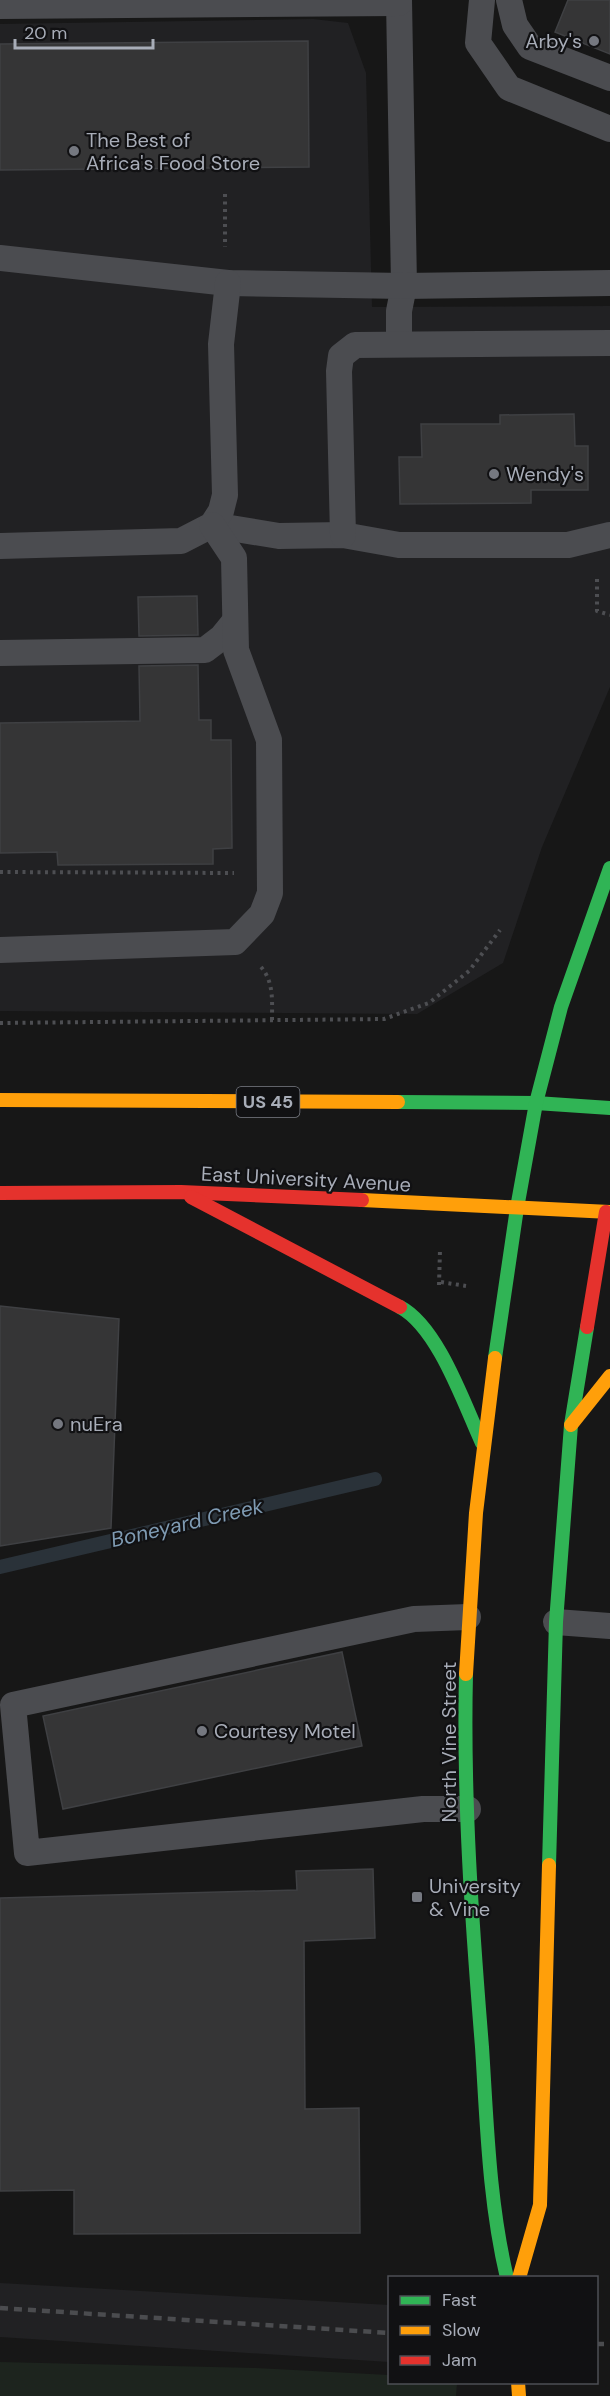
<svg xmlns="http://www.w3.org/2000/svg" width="610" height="2396" font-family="'DM Sans',sans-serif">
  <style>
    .built { fill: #212123 }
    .green { fill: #1d241e }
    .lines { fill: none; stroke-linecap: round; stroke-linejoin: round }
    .stream { stroke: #2a3239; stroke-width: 14 }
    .building { fill: #353536; stroke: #3f4043; stroke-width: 1.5 }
    .path { stroke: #4d4e52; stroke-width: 4; stroke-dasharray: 3 4.5; stroke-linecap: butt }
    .lane { stroke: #4b4c50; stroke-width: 26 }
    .fast { stroke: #30b455; stroke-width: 14 }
    .slow { stroke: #ff9f0a; stroke-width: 14 }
    .jam { stroke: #e5322d; stroke-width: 14 }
    .rail { stroke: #4b4c4f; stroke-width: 4.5; stroke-dasharray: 8 6; stroke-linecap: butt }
    .poi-dot { fill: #757880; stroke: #111113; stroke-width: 2 }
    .labels { text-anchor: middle; stroke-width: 4.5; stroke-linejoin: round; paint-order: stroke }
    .shield { fill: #111113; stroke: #7b7e86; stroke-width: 1.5 }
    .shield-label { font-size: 18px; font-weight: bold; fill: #a8adb8 }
    .poi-label { font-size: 20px; fill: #a8adb8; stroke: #111113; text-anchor: start }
    .street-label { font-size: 20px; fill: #a8adb8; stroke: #111113 }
    .water-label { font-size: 21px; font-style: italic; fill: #7f9bb3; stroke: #111113 }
  </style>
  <rect width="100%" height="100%" fill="#171717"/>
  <g class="built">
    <path d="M 313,19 L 348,23 L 366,73 L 372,307 L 610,306 L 610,687 L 542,847 L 503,963 L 417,1014 L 0,1011 L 0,24 Z"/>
    <path d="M 0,2283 L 389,2305 L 389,2362 L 0,2337 Z"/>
  </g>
  <path class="green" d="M 0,2362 L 256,2368 L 389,2375 L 390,2382 L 457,2383 L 456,2396 L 0,2396 Z"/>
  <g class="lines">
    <path class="stream" d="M 0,1567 L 375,1479"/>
  </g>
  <g class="building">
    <path d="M 568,0 L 610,0 L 610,54 L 555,32 Z"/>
    <path d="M 308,41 L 309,167 L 0,170 L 0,44 Z"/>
    <path d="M 574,414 L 575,446 L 588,446 L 588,490 L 531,490 L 531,503 L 400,504 L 399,457 L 422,457 L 421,424 L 500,424 L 500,415 Z"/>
    <path d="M 197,596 L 198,635 L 139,636 L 138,597 Z"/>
    <path d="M 198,665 L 199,720 L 211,720 L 211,740 L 231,740 L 232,848 L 213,849 L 213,864 L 58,865 L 57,852 L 0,853 L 0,723 L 140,721 L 139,666 Z"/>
    <path d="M 0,1306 L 119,1319 L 111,1528 L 0,1546 Z"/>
    <path d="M 342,1652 L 362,1746 L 63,1809 L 43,1716 Z"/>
    <path d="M 373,1869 L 375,1938 L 304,1941 L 305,2109 L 359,2108 L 360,2233 L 74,2234 L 74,2190 L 0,2191 L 0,1898 L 297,1890 L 296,1871 Z"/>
  </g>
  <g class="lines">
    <g class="path">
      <path d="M 225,194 L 225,247"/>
      <path d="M 597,579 L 597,611 L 610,615"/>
      <path d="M 0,872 L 234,873"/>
      <path d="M 261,967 C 274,982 272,1001 272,1020"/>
      <path d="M 0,1023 L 384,1019 L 429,1003 L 469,971 L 500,930"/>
      <path d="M 441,1282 L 466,1286"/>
      <path d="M 439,1285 L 440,1250"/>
    </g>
    <g class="lane">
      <path d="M 399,0 L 404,286 L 399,311 L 399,344"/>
      <path d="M 482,0 L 478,43 L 509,88 L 610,129"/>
      <path d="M 509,0 L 515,25 L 530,47 L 610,78"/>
      <path d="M 0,6 L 399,3"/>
      <path d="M 0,258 L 228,283 L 404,286 L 610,283"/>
      <path d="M 212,525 L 279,536 L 343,535 L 399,545 L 568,545 L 610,535"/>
      <path d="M 343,535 L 339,371 L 341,356 L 355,345 L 610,343"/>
      <path d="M 0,546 L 181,541 L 212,525 L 221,511 L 225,495 L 221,344 L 228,283"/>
      <path d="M 0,653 L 205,650 L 222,637 L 235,621"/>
      <path d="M 0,950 L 235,942 L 262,914 L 270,893 L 269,740 L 236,650 L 234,558 L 212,525"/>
      <path d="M 556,1622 L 610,1626"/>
      <path d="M 468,1809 L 423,1809 L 27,1853 L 13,1705 L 414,1619 L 468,1617"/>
    </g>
    <g class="fast">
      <path d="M 398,1102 L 536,1103 L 610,1108"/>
      <path d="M 517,1208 L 536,1103 L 561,1007 L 610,868"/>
      <path d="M 400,1307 C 438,1327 464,1404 482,1443"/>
      <path d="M 495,1358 L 517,1208"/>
      <path d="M 466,1674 C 463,1798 472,1923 482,2047 C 487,2125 489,2202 507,2278"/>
      <path d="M 549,1865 L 556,1622 L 571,1425 L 587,1327"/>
    </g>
    <g class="slow">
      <path d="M 0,1100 L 398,1102"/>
      <path d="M 362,1200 L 610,1212"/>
      <path d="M 571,1425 L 610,1376"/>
      <path d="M 466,1674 L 476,1513 L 495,1358"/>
      <path d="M 519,2278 L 540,2205 L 549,1865"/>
      <path d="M 518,2382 L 519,2396"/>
    </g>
    <g class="jam">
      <path d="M 0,1193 L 181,1192 L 362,1200"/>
      <path d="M 191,1197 L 400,1307"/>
      <path d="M 587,1327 L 606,1212"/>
    </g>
    <g class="rail">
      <path d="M 0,2308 L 390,2333"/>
      <path d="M 596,2344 L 610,2344"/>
    </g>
  </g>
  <g class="poi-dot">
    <circle cx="594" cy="41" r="6"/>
    <circle cx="74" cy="151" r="6"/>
    <circle cx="494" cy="474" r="6"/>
    <circle cx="58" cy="1424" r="6"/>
    <circle cx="202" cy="1731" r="6"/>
    <rect x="411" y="1891" width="12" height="12" rx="3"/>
  </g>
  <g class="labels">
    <rect class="shield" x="236.5" y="1087" width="63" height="30" rx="4.5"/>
    <g class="shield-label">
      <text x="268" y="1108">US 45</text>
    </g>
    <g class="poi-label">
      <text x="582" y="48" text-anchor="end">Arby's</text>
      <text x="86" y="147">The Best of<tspan x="86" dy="23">Africa's Food Store</tspan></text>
      <text x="506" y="481">Wendy's</text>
      <text x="70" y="1431">nuEra</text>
      <text x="214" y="1738">Courtesy Motel</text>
      <text x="429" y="1893">University<tspan x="429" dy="23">&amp; Vine</tspan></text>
    </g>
    <g class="street-label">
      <text transform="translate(306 1179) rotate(3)" y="7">East University Avenue</text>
      <text transform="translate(449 1742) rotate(-90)" y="7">North Vine Street</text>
    </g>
    <g class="water-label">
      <text transform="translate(187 1523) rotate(-13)" y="7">Boneyard Creek</text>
    </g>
  </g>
  <rect x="388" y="2276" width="210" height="108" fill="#111113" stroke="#4d4f55" stroke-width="1.5"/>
  <rect x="400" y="2296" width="30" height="9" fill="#30b455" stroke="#4d4f55" stroke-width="1.5"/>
  <text x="442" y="2306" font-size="18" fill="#a8adb8">Fast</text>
  <rect x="400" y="2326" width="30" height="9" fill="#ff9f0a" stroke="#4d4f55" stroke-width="1.5"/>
  <text x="442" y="2336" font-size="18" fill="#a8adb8">Slow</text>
  <rect x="400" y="2356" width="30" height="9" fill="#e5322d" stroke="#4d4f55" stroke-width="1.5"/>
  <text x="442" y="2366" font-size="18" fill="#a8adb8">Jam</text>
  <path d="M15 39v9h138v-9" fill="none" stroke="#a8adb8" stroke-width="3"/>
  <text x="24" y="39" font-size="18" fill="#a8adb8" stroke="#111113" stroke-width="4.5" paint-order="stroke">20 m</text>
</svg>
